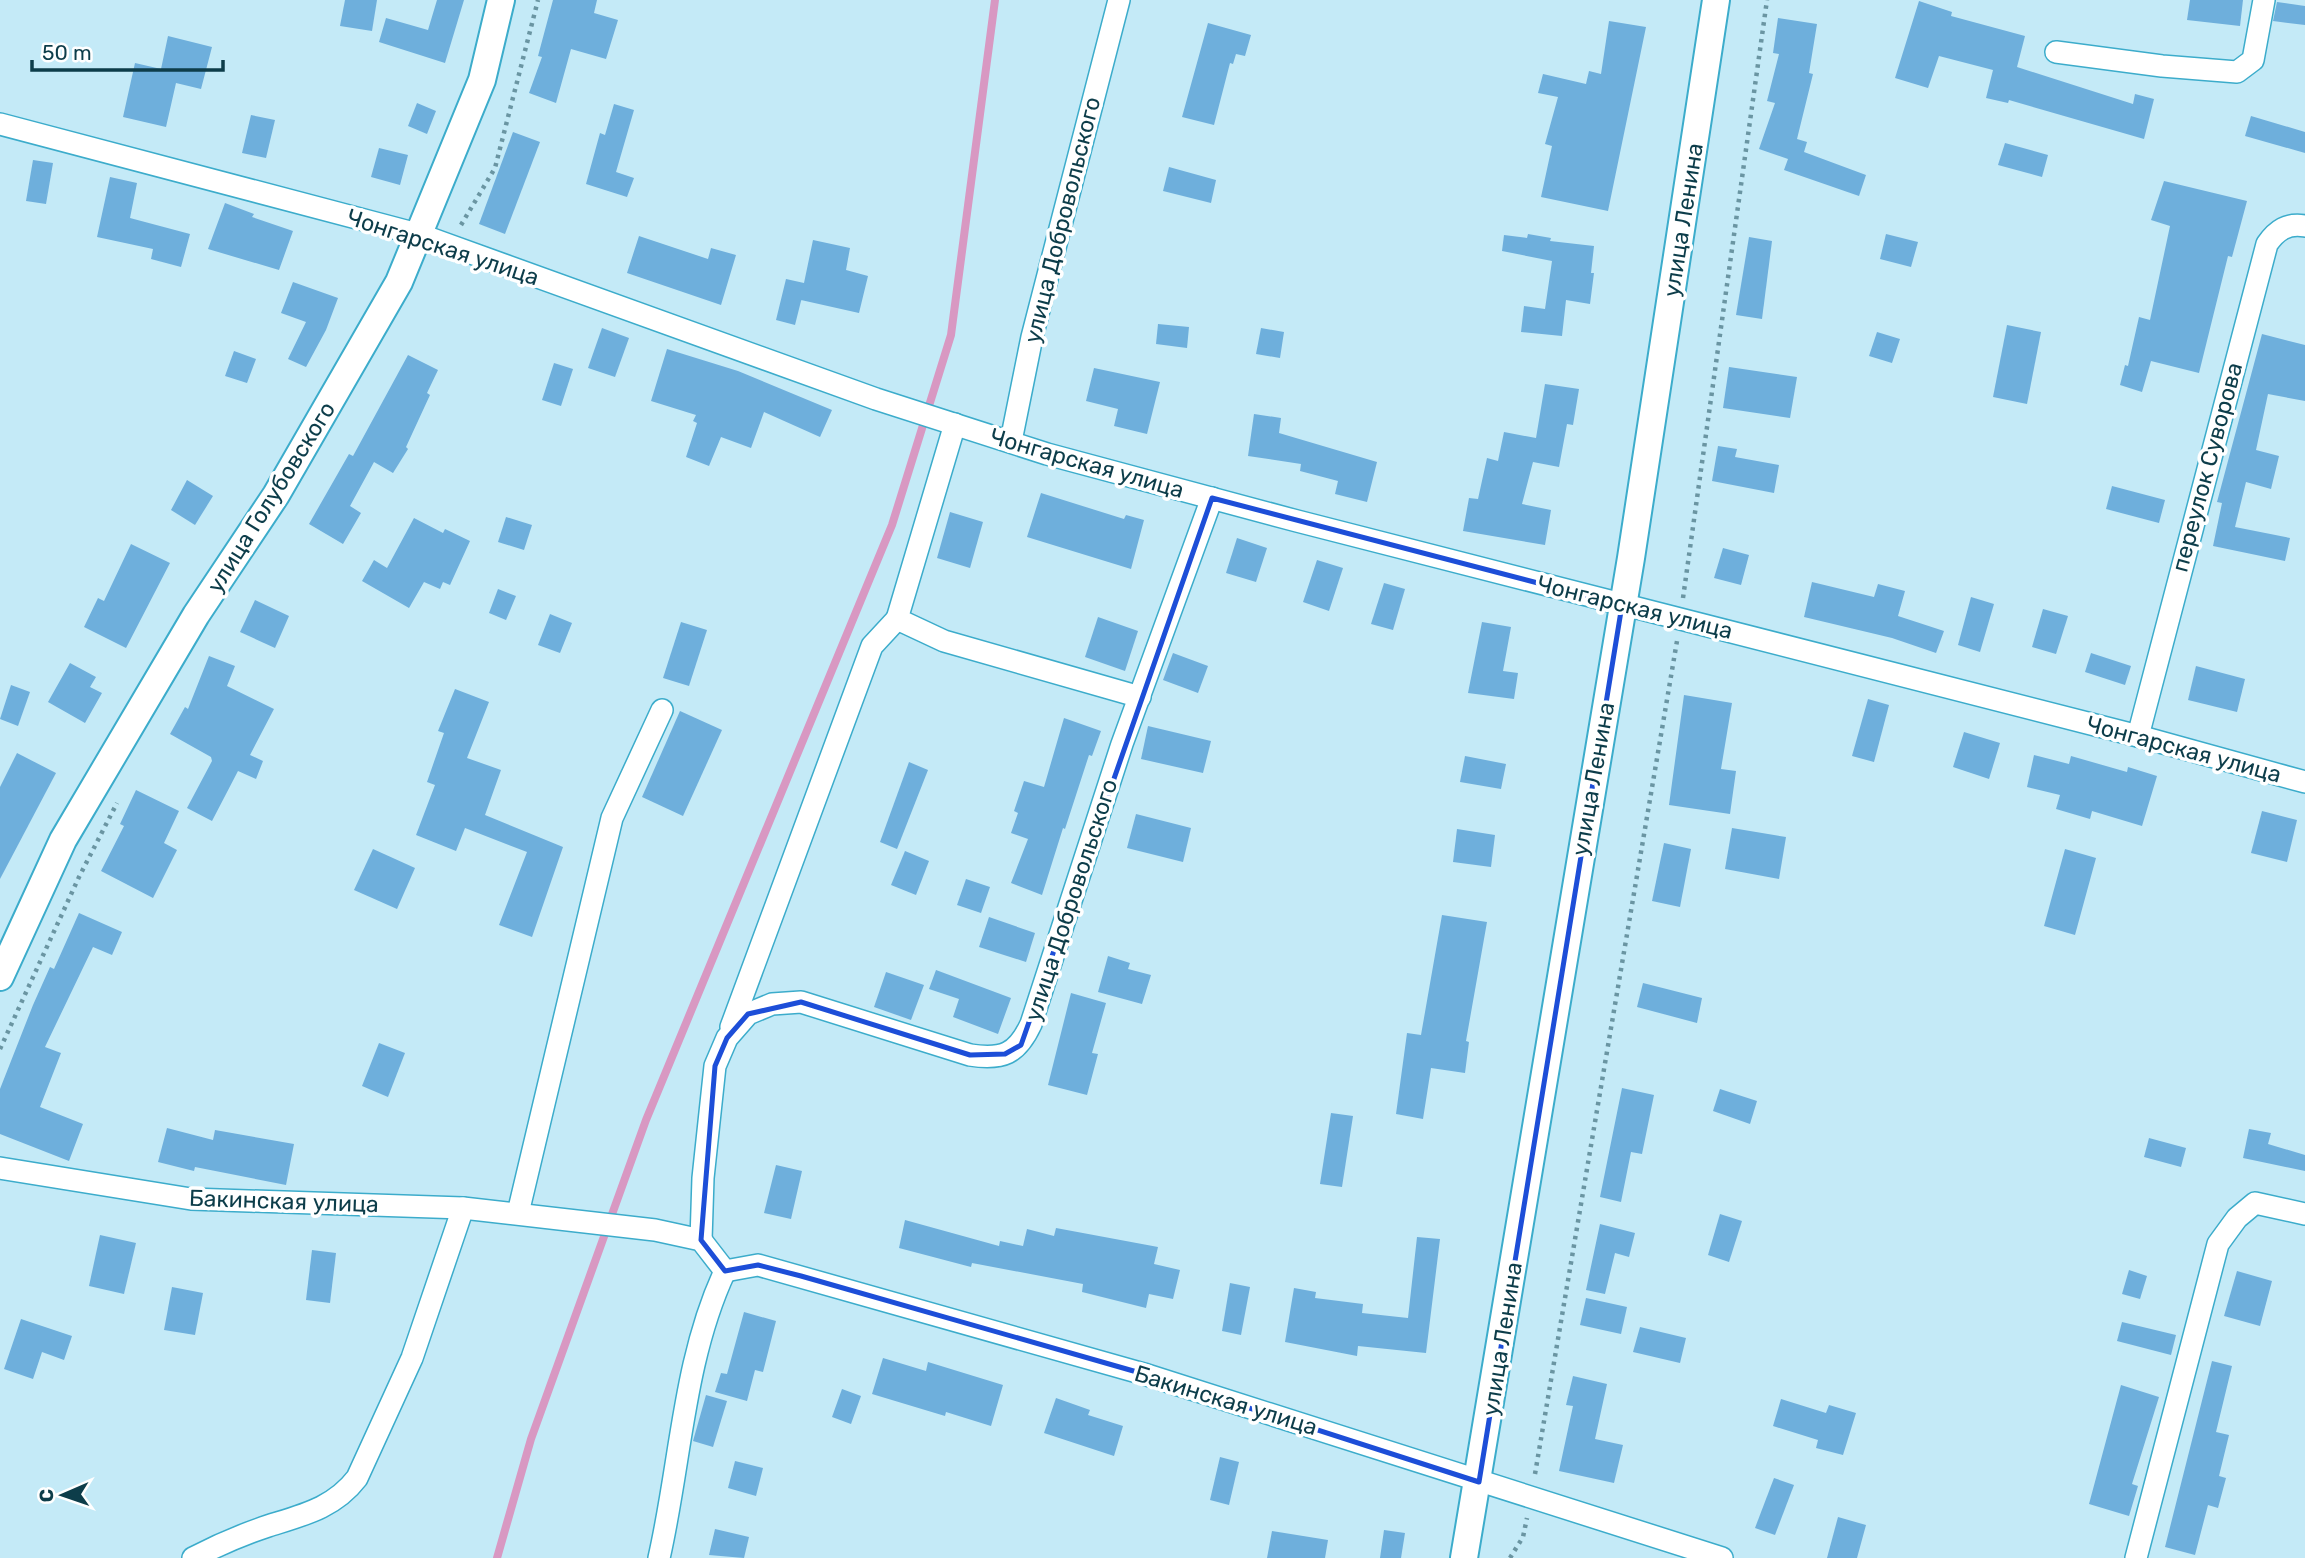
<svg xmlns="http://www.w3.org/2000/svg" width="2305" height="1558" font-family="Rubik,sans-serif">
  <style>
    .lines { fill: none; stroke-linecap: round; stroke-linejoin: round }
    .stream { stroke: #d898c2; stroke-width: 8 }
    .building { fill: #6eafdc }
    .minor-casing { stroke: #3caccb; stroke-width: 24 }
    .tertiary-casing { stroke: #3caccb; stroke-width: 30 }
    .path { stroke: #6a95a2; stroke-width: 4.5; stroke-dasharray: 3.5 5; stroke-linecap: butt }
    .minor { stroke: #fff; stroke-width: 21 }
    .tertiary { stroke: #fff; stroke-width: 26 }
    .marked { fill: none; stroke: #1d4ed8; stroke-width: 5; stroke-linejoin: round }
    .labels { text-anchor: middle; stroke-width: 7; stroke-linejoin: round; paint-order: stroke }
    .street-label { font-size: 23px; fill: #0d3d4a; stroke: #fff }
  </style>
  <rect width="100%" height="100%" fill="#c4eaf7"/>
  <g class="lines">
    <path class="stream" d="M 497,1558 L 531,1439 L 646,1120 L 892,525 L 951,335 L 995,0"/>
  </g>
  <g class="building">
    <path d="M 345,0 L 377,0 L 372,31 L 340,26 Z"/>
    <path d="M 437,0 L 464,0 L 445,63 L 379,42 L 386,18 L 428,30 Z"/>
    <path d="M 553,0 L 597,0 L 594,13 L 618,20 L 606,59 L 571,49 L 556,103 L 529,93 L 542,57 L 538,56 Z"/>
    <path d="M 2190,0 L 2243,0 L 2240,26 L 2187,20 Z"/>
    <path d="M 1919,1 L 1952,12 L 1951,16 L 2025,36 L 2017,67 L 2133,104 L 2135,94 L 2154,99 L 2144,139 L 2009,100 L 2008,103 L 1986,98 L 1993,70 L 1939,56 L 1928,88 L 1895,78 Z"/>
    <path d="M 2277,2 L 2305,6 L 2305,25 L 2273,21 Z"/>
    <path d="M 1778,18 L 1817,24 L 1809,73 L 1813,74 L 1797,139 L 1807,142 L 1804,152 L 1866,175 L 1859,196 L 1784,170 L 1788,159 L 1759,149 L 1775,103 L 1767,101 L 1779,54 L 1773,53 Z"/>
    <path d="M 1609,21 L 1646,27 L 1608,211 L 1541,197 L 1552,146 L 1545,144 L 1558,97 L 1538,93 L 1543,74 L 1586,84 L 1589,71 L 1601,74 Z"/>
    <path d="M 1208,23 L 1251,35 L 1245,56 L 1236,54 L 1233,64 L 1230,63 L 1214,125 L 1182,117 Z"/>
    <path d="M 168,36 L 212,47 L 201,89 L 176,83 L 166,127 L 123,117 L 135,63 L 161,69 Z"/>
    <path d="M 417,103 L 436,111 L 427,134 L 408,126 Z"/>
    <path d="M 614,104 L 634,110 L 616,172 L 634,178 L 627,197 L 586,184 L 600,133 L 605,135 Z"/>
    <path d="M 251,115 L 275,120 L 266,158 L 242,153 Z"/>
    <path d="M 2251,116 L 2305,132 L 2305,153 L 2245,136 Z"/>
    <path d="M 513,132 L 540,142 L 505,234 L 479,224 Z"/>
    <path d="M 2005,143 L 2048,155 L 2042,177 L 1998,165 Z"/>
    <path d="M 379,148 L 408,155 L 400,185 L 371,177 Z"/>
    <path d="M 33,160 L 53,163 L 46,204 L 26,201 Z"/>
    <path d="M 1169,167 L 1216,180 L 1211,203 L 1163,191 Z"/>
    <path d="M 110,177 L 137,183 L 130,218 L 190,234 L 181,267 L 151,259 L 153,249 L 97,237 Z"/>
    <path d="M 2164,181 L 2247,201 L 2232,257 L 2228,256 L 2199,373 L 2151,361 L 2142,392 L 2120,385 L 2125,365 L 2128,366 L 2139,317 L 2150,320 L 2170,226 L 2151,220 Z"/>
    <path d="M 225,203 L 254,214 L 252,217 L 293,231 L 279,270 L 208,249 Z"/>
    <path d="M 1528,234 L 1551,238 L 1550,241 L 1594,246 L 1591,273 L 1594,273 L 1590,304 L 1566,300 L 1562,336 L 1521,332 L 1524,306 L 1545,309 L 1552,261 L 1502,251 L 1504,235 L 1527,238 Z"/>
    <path d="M 1886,234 L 1918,242 L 1911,267 L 1880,259 Z"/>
    <path d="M 639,236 L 708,259 L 711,248 L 736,255 L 721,305 L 627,273 Z"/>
    <path d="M 1749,237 L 1772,241 L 1762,319 L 1736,315 Z"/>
    <path d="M 813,240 L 850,248 L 846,270 L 868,276 L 859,313 L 801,300 L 802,297 L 795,325 L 776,320 L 786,279 L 804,283 Z"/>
    <path d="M 293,282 L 338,298 L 326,330 L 306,367 L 288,359 L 306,322 L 281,313 Z"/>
    <path d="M 1158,324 L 1189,327 L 1187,348 L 1156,344 Z"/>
    <path d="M 2007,325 L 2041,332 L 2027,404 L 1993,397 Z"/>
    <path d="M 602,328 L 629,338 L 615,377 L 588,368 Z"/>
    <path d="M 1261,328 L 1284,332 L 1280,358 L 1256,354 Z"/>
    <path d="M 1877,332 L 1900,339 L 1892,363 L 1869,356 Z"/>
    <path d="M 2262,334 L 2305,345 L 2305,401 L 2268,394 L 2256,450 L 2279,456 L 2271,489 L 2246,482 L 2235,527 L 2290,538 L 2285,561 L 2213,546 L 2222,503 L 2217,502 Z"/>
    <path d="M 667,349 L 738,371 L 832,410 L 820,437 L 764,412 L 751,448 L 721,437 L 709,466 L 686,457 L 697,423 L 693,421 L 696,415 L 651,401 Z"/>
    <path d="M 234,351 L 256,359 L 247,383 L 225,376 Z"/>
    <path d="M 408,355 L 438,370 L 427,393 L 430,395 L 406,447 L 408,449 L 393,473 L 374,462 L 350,506 L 361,513 L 343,544 L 309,524 L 349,454 L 353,456 Z"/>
    <path d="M 554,363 L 573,369 L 561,406 L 542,400 Z"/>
    <path d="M 1729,367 L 1797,377 L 1790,418 L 1723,408 Z"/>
    <path d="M 1094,368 L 1160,382 L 1147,434 L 1114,426 L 1118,409 L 1086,401 Z"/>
    <path d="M 1545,384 L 1579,389 L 1573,425 L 1567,424 L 1559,467 L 1533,462 L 1522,504 L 1551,510 L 1545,545 L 1463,531 L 1469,498 L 1478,499 L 1487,458 L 1498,461 L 1504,432 L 1536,438 Z"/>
    <path d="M 1254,414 L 1281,418 L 1279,433 L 1377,462 L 1367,502 L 1335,494 L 1338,481 L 1300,471 L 1301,464 L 1248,456 Z"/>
    <path d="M 1718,446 L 1737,449 L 1735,457 L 1779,465 L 1774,493 L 1712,481 Z"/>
    <path d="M 187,480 L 213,496 L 195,525 L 171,510 Z"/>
    <path d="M 2112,486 L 2165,500 L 2159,523 L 2106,509 Z"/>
    <path d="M 1041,493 L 1124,519 L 1126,515 L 1144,520 L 1131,569 L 1027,537 Z"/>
    <path d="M 950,512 L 983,522 L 970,568 L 937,558 Z"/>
    <path d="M 506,517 L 532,525 L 524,550 L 498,542 Z"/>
    <path d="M 414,518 L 443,533 L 445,529 L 470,541 L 450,585 L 443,582 L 440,589 L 424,582 L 409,608 L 362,581 L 374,560 L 387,568 Z"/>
    <path d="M 1237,538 L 1267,548 L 1256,582 L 1226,573 Z"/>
    <path d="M 131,544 L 170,563 L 126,648 L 84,627 L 98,598 L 104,601 Z"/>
    <path d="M 1723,548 L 1749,555 L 1741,585 L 1714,578 Z"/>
    <path d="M 1317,560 L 1343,568 L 1329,611 L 1303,602 Z"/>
    <path d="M 1812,582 L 1874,597 L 1878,584 L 1905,591 L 1898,616 L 1944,631 L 1936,653 L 1892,638 L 1804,617 Z"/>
    <path d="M 1384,583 L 1405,589 L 1393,630 L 1371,624 Z"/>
    <path d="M 498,589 L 516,596 L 506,620 L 489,613 Z"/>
    <path d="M 1971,597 L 1994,604 L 1980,652 L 1958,645 Z"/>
    <path d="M 255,600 L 289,616 L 275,648 L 240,632 Z"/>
    <path d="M 2043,609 L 2068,616 L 2056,654 L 2032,647 Z"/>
    <path d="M 550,614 L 572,623 L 560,653 L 538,645 Z"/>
    <path d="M 1098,617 L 1138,631 L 1125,671 L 1085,657 Z"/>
    <path d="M 681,622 L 707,630 L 689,686 L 663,678 Z"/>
    <path d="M 1482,622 L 1511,627 L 1503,671 L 1518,673 L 1514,699 L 1468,693 Z"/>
    <path d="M 1173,653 L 1208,666 L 1198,693 L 1163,680 Z"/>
    <path d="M 2091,653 L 2131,666 L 2125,685 L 2085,672 Z"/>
    <path d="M 209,656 L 235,666 L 227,686 L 274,709 L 250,755 L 263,761 L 256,779 L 238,771 L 212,821 L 187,808 L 212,761 L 211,757 L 170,734 L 185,707 L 188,709 Z"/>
    <path d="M 70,663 L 96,677 L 90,687 L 102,693 L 85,723 L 48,702 Z"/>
    <path d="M 2196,666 L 2245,679 L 2237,712 L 2188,700 Z"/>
    <path d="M 11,685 L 30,692 L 18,726 L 0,719 Z"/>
    <path d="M 455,689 L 489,702 L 467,758 L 501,770 L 485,815 L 563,847 L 532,937 L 499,925 L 527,852 L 465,828 L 456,851 L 416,835 L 435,785 L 427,782 L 444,733 L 438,731 Z"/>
    <path d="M 1684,695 L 1732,703 L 1721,769 L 1736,771 L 1730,814 L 1669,805 Z"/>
    <path d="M 1868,699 L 1889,705 L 1874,762 L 1852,756 Z"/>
    <path d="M 680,711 L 722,730 L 683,816 L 642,797 Z"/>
    <path d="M 1064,718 L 1101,731 L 1092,756 L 1089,755 L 1065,829 L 1063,828 L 1042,895 L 1011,883 L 1028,839 L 1011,833 L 1018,813 L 1014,811 L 1024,781 L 1044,787 Z"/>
    <path d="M 1148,726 L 1211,741 L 1203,773 L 1141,759 Z"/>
    <path d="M 1964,732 L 2000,743 L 1989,779 L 1953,767 Z"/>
    <path d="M 17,753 L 56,773 L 0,879 L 0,787 Z"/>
    <path d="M 2034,755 L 2069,764 L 2071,756 L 2127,772 L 2128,767 L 2157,776 L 2142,826 L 2092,811 L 2090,819 L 2056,809 L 2060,795 L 2027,787 Z"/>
    <path d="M 1465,756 L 1506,764 L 1501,789 L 1460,782 Z"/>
    <path d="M 909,762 L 928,770 L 897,849 L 880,842 Z"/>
    <path d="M 136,790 L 179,811 L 164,843 L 177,850 L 153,898 L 101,871 L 124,826 L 120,824 Z"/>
    <path d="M 2262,811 L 2297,820 L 2287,862 L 2251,853 Z"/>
    <path d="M 1136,814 L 1191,828 L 1183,862 L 1127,848 Z"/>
    <path d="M 1732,828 L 1786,837 L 1779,879 L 1725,869 Z"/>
    <path d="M 1457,829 L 1495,835 L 1491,867 L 1453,862 Z"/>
    <path d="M 1664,843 L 1691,849 L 1680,907 L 1652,901 Z"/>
    <path d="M 373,849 L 415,868 L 397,909 L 354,890 Z"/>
    <path d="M 2065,849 L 2096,858 L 2075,935 L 2044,926 Z"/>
    <path d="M 905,851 L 929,861 L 916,895 L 891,885 Z"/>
    <path d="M 966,879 L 990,887 L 981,913 L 957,905 Z"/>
    <path d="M 79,913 L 122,932 L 112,955 L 93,947 L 45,1047 L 61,1053 L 40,1107 L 83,1124 L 69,1161 L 0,1134 L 0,1089 L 33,1005 L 50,967 L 54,969 Z"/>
    <path d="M 1442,915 L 1487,922 L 1466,1041 L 1469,1042 L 1465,1073 L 1431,1068 L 1423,1119 L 1396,1114 L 1407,1033 L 1421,1035 Z"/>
    <path d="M 989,917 L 1035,933 L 1026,962 L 979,947 Z"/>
    <path d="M 1108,956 L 1130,963 L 1128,969 L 1151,975 L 1142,1004 L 1098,992 Z"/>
    <path d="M 936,970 L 1011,998 L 998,1034 L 953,1017 L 959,999 L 929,989 Z"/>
    <path d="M 886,972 L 924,985 L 911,1020 L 874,1007 Z"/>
    <path d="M 1643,983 L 1702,998 L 1697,1023 L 1637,1007 Z"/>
    <path d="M 1071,993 L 1106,1003 L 1092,1053 L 1098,1054 L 1087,1095 L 1048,1085 Z"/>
    <path d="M 379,1043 L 405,1053 L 388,1097 L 362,1086 Z"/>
    <path d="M 1622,1088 L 1654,1095 L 1642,1154 L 1631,1152 L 1621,1202 L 1600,1197 Z"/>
    <path d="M 1720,1089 L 1757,1101 L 1750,1124 L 1713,1111 Z"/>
    <path d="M 1331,1113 L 1353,1116 L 1342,1187 L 1320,1184 Z"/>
    <path d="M 167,1128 L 213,1140 L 215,1130 L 294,1144 L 286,1185 L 195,1167 L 194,1171 L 158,1162 Z"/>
    <path d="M 2249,1129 L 2271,1133 L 2268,1144 L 2305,1155 L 2305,1171 L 2243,1158 Z"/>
    <path d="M 2149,1138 L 2186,1148 L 2181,1167 L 2144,1157 Z"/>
    <path d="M 776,1165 L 802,1171 L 791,1219 L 764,1213 Z"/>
    <path d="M 1720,1214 L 1742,1221 L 1729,1262 L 1708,1255 Z"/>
    <path d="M 905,1220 L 999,1246 L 1000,1241 L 1023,1246 L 1027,1229 L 1054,1236 L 1056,1228 L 1158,1247 L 1154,1264 L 1180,1270 L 1173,1299 L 1149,1294 L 1146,1308 L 1082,1292 L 1083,1284 L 972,1263 L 971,1267 L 899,1248 Z"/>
    <path d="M 1600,1224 L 1635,1233 L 1629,1257 L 1615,1253 L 1605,1294 L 1586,1290 Z"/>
    <path d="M 100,1235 L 136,1243 L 124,1294 L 89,1286 Z"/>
    <path d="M 1417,1237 L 1440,1239 L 1426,1353 L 1358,1346 L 1357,1356 L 1285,1342 L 1294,1288 L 1316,1292 L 1315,1298 L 1363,1304 L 1362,1313 L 1408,1318 Z"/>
    <path d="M 312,1250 L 336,1253 L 330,1303 L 306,1300 Z"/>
    <path d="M 2129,1270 L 2147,1276 L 2140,1299 L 2122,1294 Z"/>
    <path d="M 2237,1271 L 2272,1281 L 2260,1326 L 2224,1316 Z"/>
    <path d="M 1230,1283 L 1250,1287 L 1241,1335 L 1222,1331 Z"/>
    <path d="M 172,1287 L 203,1293 L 195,1335 L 164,1330 Z"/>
    <path d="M 1586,1298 L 1627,1307 L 1621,1334 L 1580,1325 Z"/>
    <path d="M 744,1312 L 776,1321 L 763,1372 L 755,1370 L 747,1401 L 715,1392 L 721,1373 L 727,1374 Z"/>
    <path d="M 21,1319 L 72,1336 L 64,1360 L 42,1352 L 33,1379 L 4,1369 Z"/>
    <path d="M 2122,1322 L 2176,1335 L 2171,1355 L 2117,1341 Z"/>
    <path d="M 1640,1327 L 1686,1338 L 1680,1363 L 1633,1352 Z"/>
    <path d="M 883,1358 L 926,1371 L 928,1362 L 1003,1385 L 991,1426 L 946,1412 L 945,1416 L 872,1394 Z"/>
    <path d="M 2212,1361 L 2232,1366 L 2216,1432 L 2229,1435 L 2219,1476 L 2226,1478 L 2218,1508 L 2208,1505 L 2195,1555 L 2165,1547 Z"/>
    <path d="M 1573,1376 L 1607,1384 L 1595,1439 L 1623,1445 L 1614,1483 L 1559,1471 L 1573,1406 L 1566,1405 Z"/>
    <path d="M 2121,1385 L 2159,1397 L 2132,1484 L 2138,1486 L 2129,1516 L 2089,1504 Z"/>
    <path d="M 842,1389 L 861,1396 L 851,1424 L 832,1417 Z"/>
    <path d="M 706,1395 L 727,1401 L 713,1447 L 693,1441 Z"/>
    <path d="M 1056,1398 L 1090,1410 L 1088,1415 L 1123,1426 L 1114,1456 L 1044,1433 Z"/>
    <path d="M 1781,1399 L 1826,1413 L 1829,1405 L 1856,1413 L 1843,1455 L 1816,1448 L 1818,1440 L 1773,1426 Z"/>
    <path d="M 1220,1457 L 1239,1462 L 1229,1505 L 1210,1500 Z"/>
    <path d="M 735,1461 L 763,1468 L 756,1496 L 728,1488 Z"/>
    <path d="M 1774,1478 L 1794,1485 L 1775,1535 L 1755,1528 Z"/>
    <path d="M 1838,1517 L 1866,1525 L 1857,1558 L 1827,1558 Z"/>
    <path d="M 715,1529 L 749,1537 L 744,1558 L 709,1555 Z"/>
    <path d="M 1384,1530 L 1405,1533 L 1401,1558 L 1380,1558 Z"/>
    <path d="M 1272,1531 L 1328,1540 L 1325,1558 L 1267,1558 Z"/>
  </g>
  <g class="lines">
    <g class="minor-casing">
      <g id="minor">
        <path d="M 2056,52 L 2162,66 L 2237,72 L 2253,60 L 2264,0"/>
        <path d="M 0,124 L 421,235 L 876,399 L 1047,454 L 1297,521 L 2138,736 L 2305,782"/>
        <path d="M 955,424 L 897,619 L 944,641 L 1140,697"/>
        <path d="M 1011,441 L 1032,337 L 1119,0"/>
        <path d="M 2138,736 L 2267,244 C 2277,230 2287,223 2305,226"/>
        <path d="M 731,1027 L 872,646 L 897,619"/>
        <path d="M 0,1168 L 191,1199 L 463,1208 L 655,1230 L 701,1240 L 725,1271"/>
        <path d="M 518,1213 L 612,818 L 662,710"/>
        <path d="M 701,1240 L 703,1178 L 715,1066 L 727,1038 L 748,1014 L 772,1004 L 801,1002 L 970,1055 C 1003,1060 1017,1054 1031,1024 L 1122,744 L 1212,498"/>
        <path d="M 725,1271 L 758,1265 L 1144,1374 L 1722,1558"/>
        <path d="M 193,1558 C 216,1546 244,1534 268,1526 C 303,1515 334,1508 357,1478 L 412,1358 L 463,1208"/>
        <path d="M 659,1558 C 681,1462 683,1361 725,1271"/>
        <path d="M 2136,1558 L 2218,1244 L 2237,1218 L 2255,1203 L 2305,1214"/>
      </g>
    </g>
    <g class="tertiary-casing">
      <g id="tertiary">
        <path d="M 0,977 L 63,840 L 196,615 L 276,495 L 399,282 L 482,80 L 501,0"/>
        <path d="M 1464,1558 L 1631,558 L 1716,0"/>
      </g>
    </g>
    <g class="path">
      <path d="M 461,225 L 495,168 L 538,0"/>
      <path d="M 1683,598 L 1767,0"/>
      <path d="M 0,1049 L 79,877 L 117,803"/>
      <path d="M 1535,1474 L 1677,641"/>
      <path d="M 1510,1558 L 1523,1537 L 1527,1518"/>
    </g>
    <use href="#minor" class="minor"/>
    <use href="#tertiary" class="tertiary"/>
  </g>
  <path class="marked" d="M 1212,498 L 1622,605 L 1479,1482 L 1144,1374 L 801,1276 L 758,1265 L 725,1271 L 701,1240 L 715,1066 L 727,1038 L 748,1014 L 801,1002 L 970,1055 L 1005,1054 L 1021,1045 Z"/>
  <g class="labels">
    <g class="street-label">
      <text transform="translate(1062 220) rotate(-76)" y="8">улица Добровольского</text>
      <text transform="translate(1683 220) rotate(-81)" y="8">улица Ленина</text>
      <text transform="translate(443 247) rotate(18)" y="8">Чонгарская улица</text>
      <text transform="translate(1087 463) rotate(16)" y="8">Чонгарская улица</text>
      <text transform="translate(2207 467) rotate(-75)" y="8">переулок Суворова</text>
      <text transform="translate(271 497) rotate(-58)" y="8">улица Голубовского</text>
      <text transform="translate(1635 607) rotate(14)" y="8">Чонгарская улица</text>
      <text transform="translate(2184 749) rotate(15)" y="8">Чонгарская улица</text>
      <text transform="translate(1593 779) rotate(-80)" y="8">улица Ленина</text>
      <text transform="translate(1071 900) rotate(-72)" y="8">улица Добровольского</text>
      <text transform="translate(284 1201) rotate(2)" y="8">Бакинская улица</text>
      <text transform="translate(1502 1339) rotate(-81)" y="8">улица Ленина</text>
      <text transform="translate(1226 1400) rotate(17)" y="8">Бакинская улица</text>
    </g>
  </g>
  <g transform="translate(63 1495) rotate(268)" stroke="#ffffff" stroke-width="5" paint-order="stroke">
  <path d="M0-5L12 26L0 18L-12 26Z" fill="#0d3d4a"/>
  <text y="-10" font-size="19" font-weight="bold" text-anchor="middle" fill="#0d3d4a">С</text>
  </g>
  <path d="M32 60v10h191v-10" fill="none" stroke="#0d3d4a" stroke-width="3.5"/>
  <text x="42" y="60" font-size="21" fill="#0d3d4a" stroke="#ffffff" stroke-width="5" paint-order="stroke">50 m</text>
</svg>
